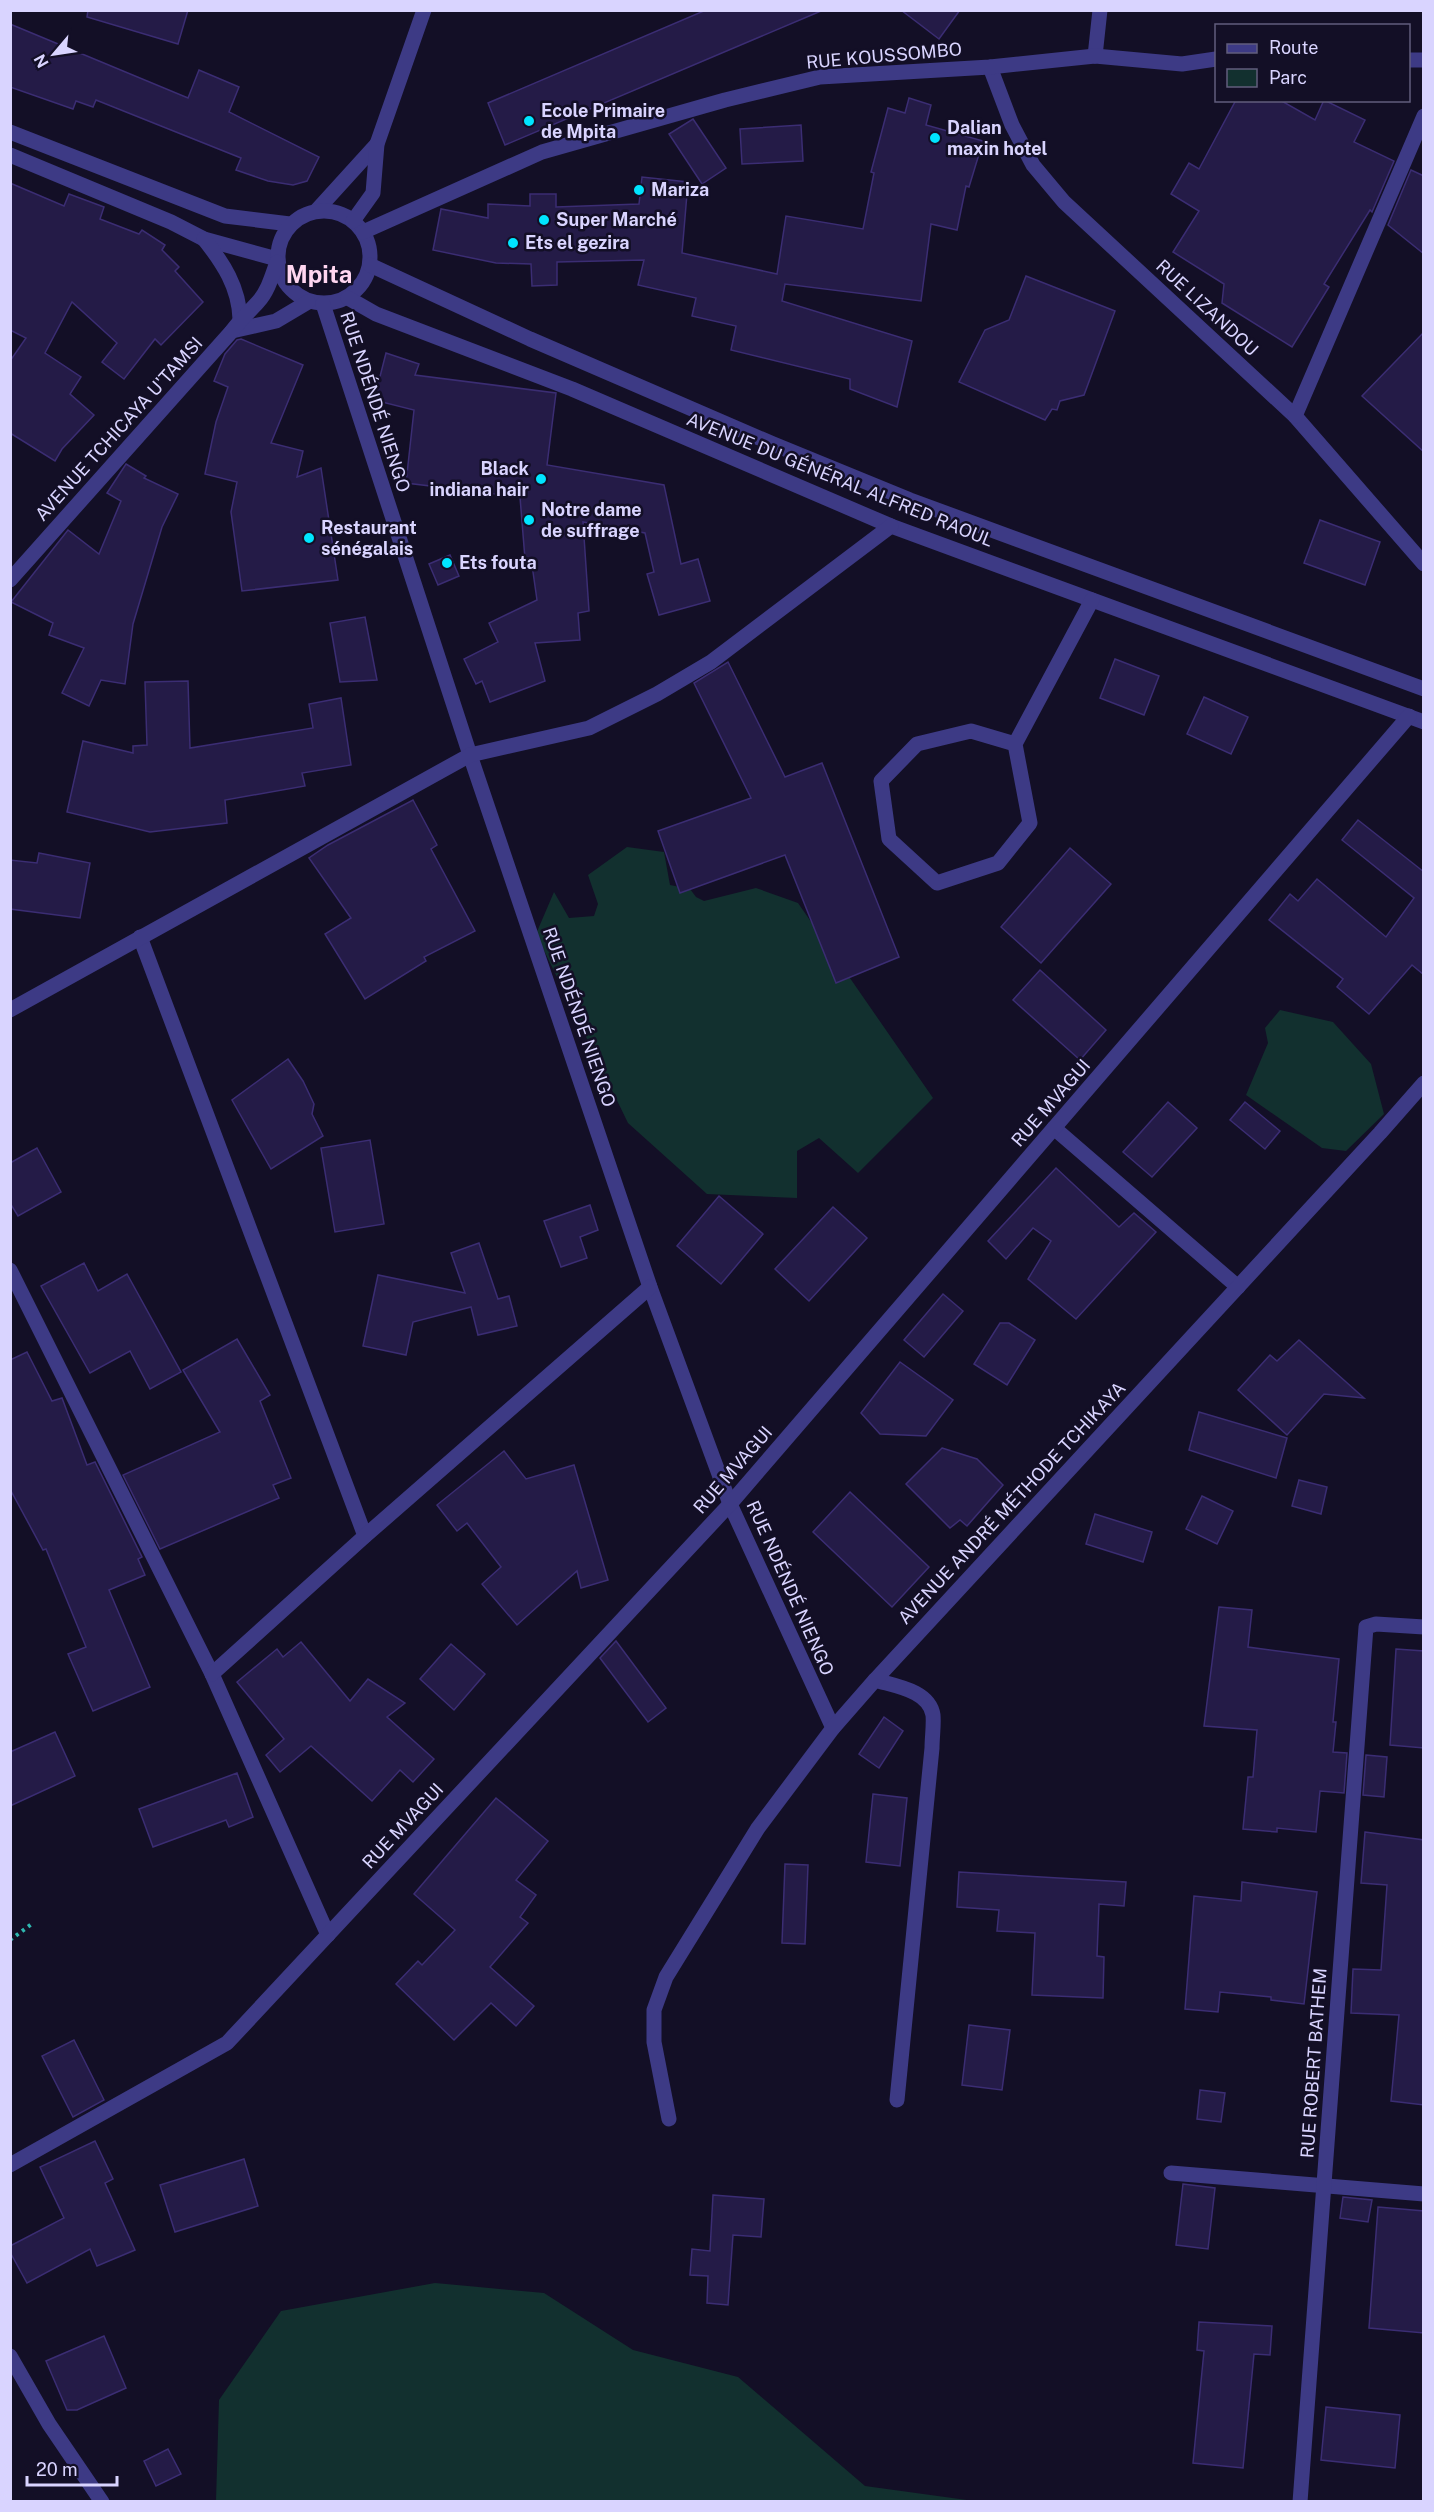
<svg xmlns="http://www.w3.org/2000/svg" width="1434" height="2512" font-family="'Public Sans',sans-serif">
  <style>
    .green { fill: #12302f }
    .building { fill: #241b47; stroke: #3b2d73; stroke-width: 1.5 }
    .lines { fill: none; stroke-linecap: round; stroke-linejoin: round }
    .path { stroke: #2fb8b0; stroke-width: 4; stroke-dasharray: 3 4.5; stroke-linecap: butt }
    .minor { stroke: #3d3a85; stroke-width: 15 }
    .poi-dot { fill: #00e5ff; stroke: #130f26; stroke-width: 2 }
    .labels { text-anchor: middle; stroke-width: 5; stroke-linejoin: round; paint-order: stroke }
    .street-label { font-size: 18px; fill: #d9d4ff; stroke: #130f26 }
    .poi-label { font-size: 18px; font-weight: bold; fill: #d9d4ff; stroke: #130f26; text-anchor: start }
    .district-label { font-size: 24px; font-weight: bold; fill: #ffd6f0; stroke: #130f26 }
  </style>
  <rect width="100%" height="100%" fill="#130f26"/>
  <g class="green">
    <path d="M 627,847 L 664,852 L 670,885 L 690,889 L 696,897 L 704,901 L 756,888 L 798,903 L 933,1098 L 858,1173 L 819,1138 L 797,1151 L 797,1198 L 707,1194 L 628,1123 L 536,934 L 554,892 L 569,918 L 594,916 L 598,904 L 588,875 Z"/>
    <path d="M 1280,1010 L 1333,1022 L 1371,1064 L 1384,1114 L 1346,1151 L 1322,1148 L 1246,1095 L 1268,1043 L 1265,1028 Z"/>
    <path d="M 435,2283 L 544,2293 L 633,2350 L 738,2377 L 865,2486 L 974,2501 L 216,2501 L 219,2400 L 281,2311 Z"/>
  </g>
  <g class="building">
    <path d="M 88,10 L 188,10 L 178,44 L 87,17 Z"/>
    <path d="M 706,10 L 821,11 L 505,145 L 488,103 Z"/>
    <path d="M 901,10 L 960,10 L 939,39 Z"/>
    <path d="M 10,24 L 188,98 L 199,70 L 239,87 L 229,112 L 319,157 L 307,181 L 293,185 L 268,181 L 236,170 L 241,158 L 96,100 L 93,107 L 76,101 L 73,109 L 10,87 Z"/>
    <path d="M 909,98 L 931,105 L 926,125 L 983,141 L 969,187 L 966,186 L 957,230 L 931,224 L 921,301 L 785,284 L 782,301 L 912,341 L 897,407 L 850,389 L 850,379 L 731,350 L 736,326 L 692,316 L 696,298 L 638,285 L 644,260 L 557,262 L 557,285 L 532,286 L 531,264 L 496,263 L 433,250 L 441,209 L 488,218 L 488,204 L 530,206 L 530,194 L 556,194 L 556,207 L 639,204 L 642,177 L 688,182 L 682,253 L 777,274 L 786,216 L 863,229 L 874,173 L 871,172 L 888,108 L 905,113 Z"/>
    <path d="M 1236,100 L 1280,100 L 1315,120 L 1324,100 L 1365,120 L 1354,142 L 1394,161 L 1372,212 L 1370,210 L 1324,284 L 1329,287 L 1292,347 L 1222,303 L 1224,284 L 1173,252 L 1199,211 L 1171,194 L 1189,163 L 1199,169 Z"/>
    <path d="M 693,119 L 726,168 L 702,184 L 669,134 Z"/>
    <path d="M 801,125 L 803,161 L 742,164 L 740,129 Z"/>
    <path d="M 1411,170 L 1424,176 L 1424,254 L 1388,225 Z"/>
    <path d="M 10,183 L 64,206 L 69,194 L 104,207 L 100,219 L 139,234 L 142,230 L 165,245 L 162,250 L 179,267 L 175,271 L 203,302 L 161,345 L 155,339 L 124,379 L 102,362 L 117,343 L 72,302 L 45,353 L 81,377 L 70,394 L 94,415 L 62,449 L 55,461 L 10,433 L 10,361 L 26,338 L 10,330 Z"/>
    <path d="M 1026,276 L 1115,311 L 1084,395 L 1060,401 L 1057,410 L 1052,409 L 1045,420 L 959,382 L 985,330 L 1009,320 Z"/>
    <path d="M 1424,332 L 1424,452 L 1362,396 Z"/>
    <path d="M 241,339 L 303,365 L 271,443 L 303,451 L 297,477 L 321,468 L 338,580 L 242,591 L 231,512 L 237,482 L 205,474 L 216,422 L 228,387 L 214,381 L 225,354 L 237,340 Z"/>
    <path d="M 386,353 L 419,364 L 415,375 L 556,393 L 547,465 L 664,485 L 681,564 L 698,559 L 710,601 L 659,615 L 647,574 L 654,572 L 645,533 L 583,522 L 589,611 L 578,613 L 580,640 L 535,643 L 545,681 L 490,702 L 482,681 L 476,684 L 464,659 L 498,642 L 489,623 L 537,600 L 531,558 L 525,559 L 520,497 L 406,483 L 414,410 L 374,400 Z"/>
    <path d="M 126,464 L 146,476 L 144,478 L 178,494 L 162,527 L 133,624 L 125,684 L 101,680 L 89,706 L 62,693 L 84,648 L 49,635 L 53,623 L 11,602 L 68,530 L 99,554 L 121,501 L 107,493 Z"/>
    <path d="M 1320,520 L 1380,542 L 1365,585 L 1304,563 Z"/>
    <path d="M 450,555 L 459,576 L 438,585 L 429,564 Z"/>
    <path d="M 365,617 L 377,680 L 340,682 L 330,623 Z"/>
    <path d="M 1115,659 L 1159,676 L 1144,715 L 1100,698 Z"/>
    <path d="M 728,662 L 785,777 L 822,763 L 899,957 L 836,983 L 785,855 L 680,893 L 658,831 L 751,798 L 694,683 Z"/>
    <path d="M 188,681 L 190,748 L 313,728 L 309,704 L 341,698 L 351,765 L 302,773 L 305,786 L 225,800 L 227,823 L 150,832 L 67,812 L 83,741 L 133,753 L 133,746 L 147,745 L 145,682 Z"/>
    <path d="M 1204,697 L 1248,717 L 1231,754 L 1187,734 Z"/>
    <path d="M 413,800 L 437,845 L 431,849 L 475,931 L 424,957 L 426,961 L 365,999 L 325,934 L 351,918 L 309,858 L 328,845 Z"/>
    <path d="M 1358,820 L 1424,872 L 1424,975 L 1412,965 L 1369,1014 L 1337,987 L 1343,979 L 1269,920 L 1290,894 L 1298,901 L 1317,879 L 1386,937 L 1414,898 L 1342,840 Z"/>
    <path d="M 1070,848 L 1111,884 L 1041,963 L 1001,927 Z"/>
    <path d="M 39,853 L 90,863 L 80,918 L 10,909 L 10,860 L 37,863 Z"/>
    <path d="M 1040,970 L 1106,1030 L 1080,1060 L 1013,1000 Z"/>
    <path d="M 288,1059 L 303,1081 L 314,1104 L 312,1114 L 323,1136 L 271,1169 L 232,1100 Z"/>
    <path d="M 1168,1102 L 1197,1128 L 1152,1177 L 1123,1152 Z"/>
    <path d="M 1245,1102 L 1280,1131 L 1265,1149 L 1230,1120 Z"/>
    <path d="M 370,1140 L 384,1224 L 335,1232 L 321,1148 Z"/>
    <path d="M 37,1148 L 61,1192 L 18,1216 L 10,1203 L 10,1163 Z"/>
    <path d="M 1056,1168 L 1119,1227 L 1134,1213 L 1156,1232 L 1076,1319 L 1028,1279 L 1051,1241 L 1033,1228 L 1006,1259 L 988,1241 Z"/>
    <path d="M 719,1196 L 763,1234 L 721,1284 L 677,1246 Z"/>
    <path d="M 590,1205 L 598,1230 L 580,1237 L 587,1258 L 561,1267 L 544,1221 Z"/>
    <path d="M 833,1207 L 867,1238 L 809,1301 L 775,1269 Z"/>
    <path d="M 479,1243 L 498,1299 L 509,1296 L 517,1326 L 478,1335 L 471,1307 L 413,1322 L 406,1355 L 363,1346 L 378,1275 L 465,1293 L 451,1253 Z"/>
    <path d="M 84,1263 L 98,1291 L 127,1274 L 181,1372 L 150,1389 L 130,1351 L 90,1373 L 41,1286 Z"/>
    <path d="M 943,1294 L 963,1311 L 924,1357 L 904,1340 Z"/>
    <path d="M 1000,1323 L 1009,1323 L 1035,1340 L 1007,1385 L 974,1364 Z"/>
    <path d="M 237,1339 L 270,1395 L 260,1401 L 291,1478 L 273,1485 L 279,1498 L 160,1549 L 123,1475 L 220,1432 L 183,1370 Z"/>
    <path d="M 1299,1340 L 1364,1398 L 1324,1394 L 1287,1435 L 1238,1390 L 1270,1355 L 1277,1361 Z"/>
    <path d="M 27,1352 L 52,1401 L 62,1398 L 87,1465 L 95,1462 L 142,1557 L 138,1559 L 145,1575 L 109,1590 L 150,1687 L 93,1711 L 68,1654 L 86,1647 L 46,1549 L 43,1550 L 10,1489 L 10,1360 Z"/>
    <path d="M 900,1362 L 953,1400 L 926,1436 L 880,1434 L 861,1413 Z"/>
    <path d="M 1199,1412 L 1287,1438 L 1276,1478 L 1189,1450 Z"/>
    <path d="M 942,1448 L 977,1459 L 1003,1485 L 967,1526 L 960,1520 L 950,1528 L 906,1484 Z"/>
    <path d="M 504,1451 L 526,1479 L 574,1465 L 608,1580 L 581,1588 L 577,1571 L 517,1625 L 482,1584 L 501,1567 L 467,1523 L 457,1531 L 437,1505 Z"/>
    <path d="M 1299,1480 L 1327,1487 L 1321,1514 L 1292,1506 Z"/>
    <path d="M 850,1492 L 929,1567 L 892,1607 L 813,1532 Z"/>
    <path d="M 1202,1496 L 1233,1511 L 1217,1544 L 1186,1529 Z"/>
    <path d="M 1095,1514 L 1152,1532 L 1143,1562 L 1086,1544 Z"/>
    <path d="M 1219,1607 L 1252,1610 L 1248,1647 L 1339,1659 L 1333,1722 L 1336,1722 L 1333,1752 L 1347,1753 L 1344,1793 L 1320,1791 L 1316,1832 L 1277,1828 L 1277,1832 L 1243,1829 L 1248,1777 L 1253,1777 L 1257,1730 L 1204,1726 Z"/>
    <path d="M 616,1641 L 666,1708 L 648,1722 L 600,1658 Z"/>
    <path d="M 301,1642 L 350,1701 L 368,1679 L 405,1703 L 387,1717 L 434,1759 L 413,1782 L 400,1770 L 372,1801 L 311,1746 L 280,1772 L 266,1755 L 284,1739 L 237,1682 L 277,1649 L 283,1657 Z"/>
    <path d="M 451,1644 L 485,1674 L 454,1710 L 420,1679 Z"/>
    <path d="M 1396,1649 L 1424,1651 L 1424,1748 L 1390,1745 Z"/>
    <path d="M 884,1717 L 903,1731 L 879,1768 L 859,1754 Z"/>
    <path d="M 55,1732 L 75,1776 L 10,1806 L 10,1752 Z"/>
    <path d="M 1366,1755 L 1387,1757 L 1384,1797 L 1363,1795 Z"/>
    <path d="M 237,1773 L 253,1817 L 229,1827 L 226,1820 L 153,1847 L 139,1809 Z"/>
    <path d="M 873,1794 L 907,1798 L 900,1866 L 866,1862 Z"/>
    <path d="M 496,1798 L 548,1841 L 516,1880 L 536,1895 L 520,1917 L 528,1923 L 490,1967 L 534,2006 L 516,2026 L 491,2003 L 454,2040 L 396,1984 L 418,1961 L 422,1965 L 455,1930 L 414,1894 Z"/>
    <path d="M 1365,1832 L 1424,1840 L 1424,2105 L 1391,2101 L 1399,2015 L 1351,2013 L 1353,1969 L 1381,1970 L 1387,1885 L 1361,1883 Z"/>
    <path d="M 785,1864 L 808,1865 L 805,1944 L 782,1943 Z"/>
    <path d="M 959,1872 L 1126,1882 L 1124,1906 L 1099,1904 L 1097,1956 L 1104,1957 L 1103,1998 L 1032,1995 L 1035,1933 L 997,1931 L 999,1910 L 957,1907 Z"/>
    <path d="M 1242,1882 L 1317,1892 L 1304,2004 L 1271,2000 L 1271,1997 L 1220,1992 L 1218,2012 L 1185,2009 L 1194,1896 L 1241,1901 Z"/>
    <path d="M 969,2025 L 1010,2030 L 1002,2090 L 962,2085 Z"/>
    <path d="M 74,2040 L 104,2100 L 73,2117 L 42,2056 Z"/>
    <path d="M 1200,2090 L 1225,2093 L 1221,2122 L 1197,2119 Z"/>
    <path d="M 95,2141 L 113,2179 L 105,2183 L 135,2250 L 97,2266 L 90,2249 L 27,2283 L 10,2252 L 10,2246 L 64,2218 L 40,2167 Z"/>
    <path d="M 244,2159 L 258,2206 L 175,2232 L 160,2185 Z"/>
    <path d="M 1183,2184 L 1215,2188 L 1208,2249 L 1176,2245 Z"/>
    <path d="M 713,2195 L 764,2199 L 761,2237 L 733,2235 L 728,2305 L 707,2303 L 708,2276 L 690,2275 L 692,2249 L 710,2251 Z"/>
    <path d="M 1343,2197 L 1372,2200 L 1368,2222 L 1340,2218 Z"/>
    <path d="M 1378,2207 L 1424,2211 L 1424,2333 L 1369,2328 Z"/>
    <path d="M 1199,2322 L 1272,2326 L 1270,2355 L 1254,2354 L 1243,2468 L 1193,2463 L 1204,2351 L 1197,2350 Z"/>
    <path d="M 104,2336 L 126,2388 L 77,2410 L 67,2410 L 46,2361 Z"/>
    <path d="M 1326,2407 L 1400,2415 L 1395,2468 L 1321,2460 Z"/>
    <path d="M 168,2449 L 181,2474 L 156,2486 L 144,2461 Z"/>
  </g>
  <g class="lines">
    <path class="path" d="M 10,1940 L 33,1923"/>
    <g class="minor">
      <path d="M 1095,56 L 1100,10"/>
      <path d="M 1408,60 L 1424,60"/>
      <path d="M 990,67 L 1012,125 L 1033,165 L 1064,202 L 1295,416 L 1424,564"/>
      <path d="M 10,132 L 225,216 L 290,224"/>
      <path d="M 10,155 L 171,222 L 204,239 L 277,259"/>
      <path d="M 317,210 L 377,144"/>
      <circle cx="324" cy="257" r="46"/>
      <path d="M 353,221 L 373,193 L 377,144 L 424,10"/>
      <path d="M 363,232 L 542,152 L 725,100 L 820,77 L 990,67 L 1095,56 L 1182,64 L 1216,59"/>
      <path d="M 204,239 C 223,263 239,287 240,319"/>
      <path d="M 370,265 L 530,339 L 773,444 L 910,500 L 1424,689"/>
      <path d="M 348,298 L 376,314 L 572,389 L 891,526 L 1424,722"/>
      <path d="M 323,304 L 470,755 L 650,1287 L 730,1504 L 833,1728"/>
      <path d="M 232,331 L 276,321 L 308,302"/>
      <path d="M 1295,416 L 1424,116"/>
      <path d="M 10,580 L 232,331 C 240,320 249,312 258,302 C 268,291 272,276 277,262"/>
      <path d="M 1015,744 L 971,731 L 917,744 L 881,781 L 889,839 L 937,883 L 998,863 L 1030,823 L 1015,744 L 1092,600"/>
      <path d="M 140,937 L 365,1536"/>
      <path d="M 10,1010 L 470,755 L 589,728 L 657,694 L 711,662 L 891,526"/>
      <path d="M 1054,1128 L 1238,1287"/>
      <path d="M 10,1270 L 212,1674 L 328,1935"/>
      <path d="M 212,1674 L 365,1536 L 650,1287"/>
      <path d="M 875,1680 C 894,1686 929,1690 933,1715 C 934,1725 932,1737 932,1748 L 897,2100"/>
      <path d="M 669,2119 L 654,2042 L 654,2010 L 666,1977 L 758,1828 L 833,1728 L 875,1680 L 1380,1133 L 1424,1083"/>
      <path d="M 10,2165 L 227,2043 L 730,1504 L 1409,716"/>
      <path d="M 1171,2173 L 1424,2194"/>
      <path d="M 10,2356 L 49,2424 L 102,2502"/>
      <path d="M 1300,2502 L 1366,1627 L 1376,1624 L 1424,1627"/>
    </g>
  </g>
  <g class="poi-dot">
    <circle cx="529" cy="121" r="6"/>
    <circle cx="935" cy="138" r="6"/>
    <circle cx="639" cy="190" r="6"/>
    <circle cx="544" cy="220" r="6"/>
    <circle cx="513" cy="243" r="6"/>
    <circle cx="541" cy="479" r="6"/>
    <circle cx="529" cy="520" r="6"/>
    <circle cx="309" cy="538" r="6"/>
    <circle cx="447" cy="563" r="6"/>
  </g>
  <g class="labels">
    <g class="street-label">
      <text transform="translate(884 56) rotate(-5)" y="6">RUE KOUSSOMBO</text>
      <text transform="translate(1207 308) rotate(43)" y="6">RUE LIZANDOU</text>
      <text transform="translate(375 402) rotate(72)" y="6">RUE NDÉNDÉ NIENGO</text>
      <text transform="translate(119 429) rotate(-48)" y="6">AVENUE TCHICAYA U'TAMSI</text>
      <text transform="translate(840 480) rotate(22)" y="6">AVENUE DU GÉNÉRAL ALFRED RAOUL</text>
      <text transform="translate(579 1017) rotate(71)" y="6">RUE NDÉNDÉ NIENGO</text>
      <text transform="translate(1051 1103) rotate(-49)" y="6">RUE MVAGUI</text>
      <text transform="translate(733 1470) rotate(-49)" y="6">RUE MVAGUI</text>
      <text transform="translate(1012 1503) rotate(-47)" y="6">AVENUE ANDRÉ MÉTHODE TCHIKAYA</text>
      <text transform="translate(790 1588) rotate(66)" y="6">RUE NDÉNDÉ NIENGO</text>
      <text transform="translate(403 1826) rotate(-47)" y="6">RUE MVAGUI</text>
      <text transform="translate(1314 2063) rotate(-86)" y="6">RUE ROBERT BATHEM</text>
    </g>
    <g class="poi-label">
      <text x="541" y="117">Ecole Primaire<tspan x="541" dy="21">de Mpita</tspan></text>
      <text x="947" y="134">Dalian<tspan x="947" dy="21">maxin hotel</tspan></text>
      <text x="651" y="196">Mariza</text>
      <text x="556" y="226">Super Marché</text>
      <text x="525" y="249">Ets el gezira</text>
      <text x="529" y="475" text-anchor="end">Black<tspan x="529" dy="21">indiana hair</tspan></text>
      <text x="541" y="516">Notre dame<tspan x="541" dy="21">de suffrage</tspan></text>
      <text x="321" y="534">Restaurant<tspan x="321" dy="21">sénégalais</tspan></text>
      <text x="459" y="569">Ets fouta</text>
    </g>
    <g class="district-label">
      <text x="319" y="283">Mpita</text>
    </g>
  </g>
  <rect width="1434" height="2512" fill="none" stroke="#d9d4ff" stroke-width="24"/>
  <rect x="1215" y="24" width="195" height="78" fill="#130f26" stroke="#625e7d" stroke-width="1.5"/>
  <rect x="1227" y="44" width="30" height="9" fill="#3d3a85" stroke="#625e7d" stroke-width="1.5"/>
  <text x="1269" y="54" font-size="18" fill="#d9d4ff">Route</text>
  <rect x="1227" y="69" width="30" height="18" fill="#12302f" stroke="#625e7d" stroke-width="1.5"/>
  <text x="1269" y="84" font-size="18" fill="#d9d4ff">Parc</text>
  <g transform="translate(54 54) rotate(241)" stroke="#130f26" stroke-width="4.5" paint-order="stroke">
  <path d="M0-4.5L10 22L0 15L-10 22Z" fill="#d9d4ff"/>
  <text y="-9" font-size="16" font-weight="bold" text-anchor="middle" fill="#d9d4ff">N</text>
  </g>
  <path d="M27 2476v9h90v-9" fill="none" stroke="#d9d4ff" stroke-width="3"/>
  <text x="36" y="2476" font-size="18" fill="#d9d4ff" stroke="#130f26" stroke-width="4.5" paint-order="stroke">20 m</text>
</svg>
